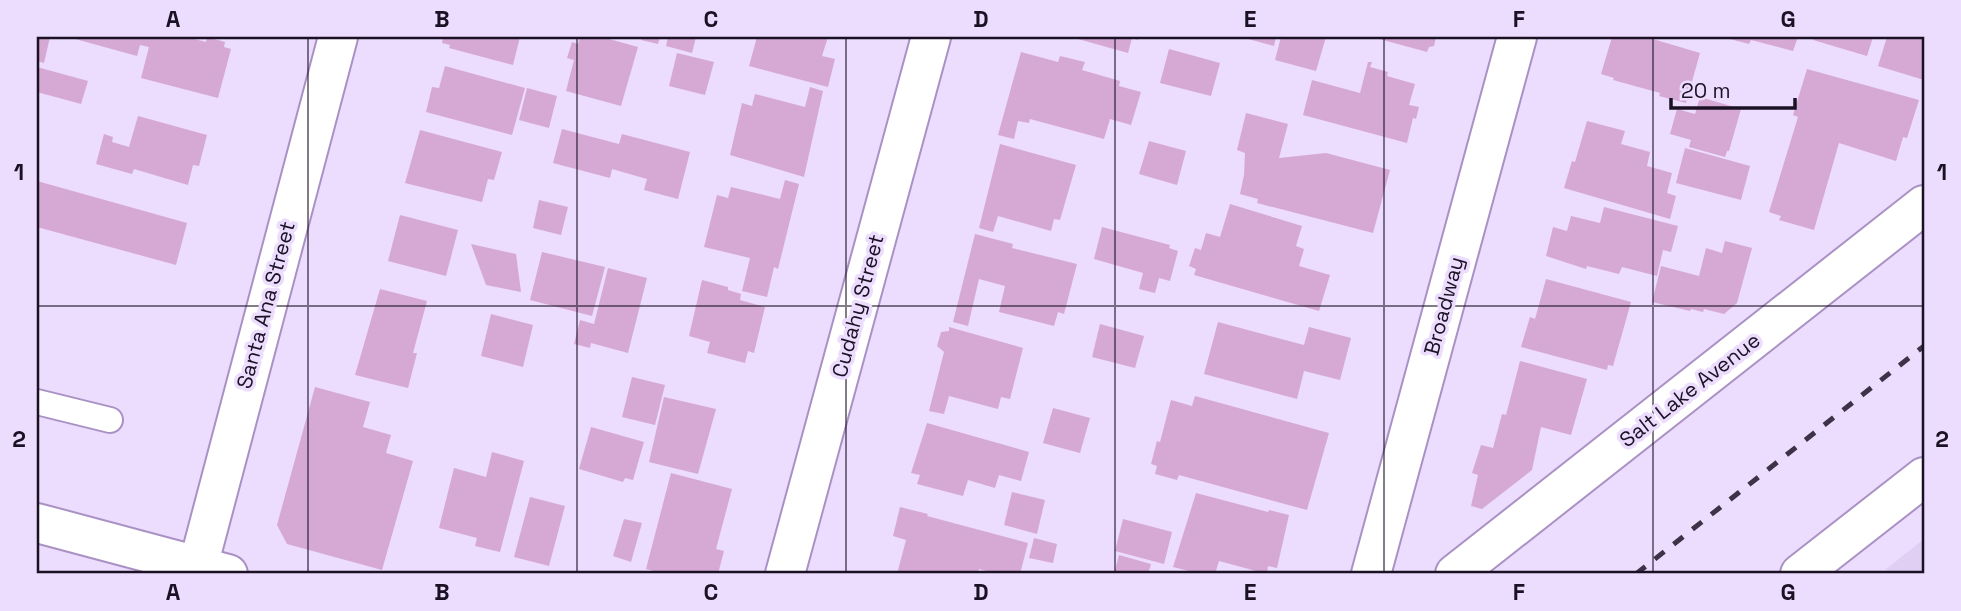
<svg xmlns="http://www.w3.org/2000/svg" width="1961" height="611" font-family="'Space Grotesk',sans-serif">
  <style>
    .built { fill: #e0cef3 }
    .building { fill: #d6a9d5 }
    .lines { fill: none; stroke-linecap: round; stroke-linejoin: round }
    .lane-casing { stroke: #aa91c4; stroke-width: 28 }
    .street-casing { stroke: #aa91c4; stroke-width: 42 }
    .secondary-casing { stroke: #aa91c4; stroke-width: 42 }
    .lane { stroke: #fff; stroke-width: 24 }
    .street { stroke: #fff; stroke-width: 38 }
    .secondary { stroke: #fff; stroke-width: 38 }
    .rail { stroke: #3d3247; stroke-width: 5; stroke-dasharray: 12 12; stroke-linecap: butt }
    .grid { fill: none; stroke: #1b1124; stroke-width: 2; stroke-opacity: 0.55 }
    .labels { text-anchor: middle; stroke-width: 7; stroke-linejoin: round; paint-order: stroke }
    .street-label { font-size: 21px; fill: #1b1124; stroke: #ecdcfd }
    .neatline { fill: none; stroke: #1b1124; stroke-width: 2.5 }
    .grid-label { font-size: 23px; text-anchor: middle; font-weight: bold; fill: #1b1124 }
  </style>
  <rect width="100%" height="100%" fill="#ecdcfd"/>
  <path class="built" d="M 1924,539 L 1924,574 L 1902,574 L 1885,570 Z"/>
  <g class="building">
    <path d="M 37,37 L 50,37 L 44,63 L 37,61 Z"/>
    <path d="M 68,37 L 187,37 L 206,42 L 207,37 L 225,42 L 224,47 L 231,49 L 218,98 L 141,78 L 149,47 L 140,45 L 137,56 Z"/>
    <path d="M 443,37 L 520,37 L 513,65 L 449,48 L 450,45 L 442,43 Z"/>
    <path d="M 580,37 L 602,37 L 638,47 L 621,106 L 566,91 L 574,60 L 567,58 L 572,42 L 578,44 Z"/>
    <path d="M 642,37 L 660,37 L 658,44 L 641,40 Z"/>
    <path d="M 668,37 L 696,37 L 692,53 L 666,46 Z"/>
    <path d="M 757,37 L 828,37 L 822,56 L 835,59 L 828,87 L 749,66 Z"/>
    <path d="M 1071,37 L 1139,37 L 1138,40 L 1132,38 L 1128,53 Z"/>
    <path d="M 1241,37 L 1276,37 L 1274,46 Z"/>
    <path d="M 1281,37 L 1326,37 L 1316,71 L 1275,60 Z"/>
    <path d="M 1372,37 L 1436,37 L 1434,46 L 1429,47 L 1427,52 Z"/>
    <path d="M 1612,37 L 1646,37 L 1700,53 L 1686,103 L 1659,96 L 1660,93 L 1613,80 L 1614,78 L 1601,74 Z"/>
    <path d="M 1798,37 L 1793,51 L 1751,40 L 1749,44 L 1726,38 Z"/>
    <path d="M 1814,37 L 1873,37 L 1867,56 L 1813,40 Z"/>
    <path d="M 1887,37 L 1924,37 L 1924,80 L 1878,66 Z"/>
    <path d="M 1169,49 L 1220,63 L 1211,96 L 1160,83 Z"/>
    <path d="M 1021,52 L 1058,62 L 1060,56 L 1085,62 L 1082,70 L 1120,81 L 1119,86 L 1141,92 L 1131,125 L 1110,119 L 1104,139 L 1030,119 L 1029,123 L 1018,121 L 1014,139 L 998,135 Z"/>
    <path d="M 677,53 L 714,62 L 705,95 L 669,86 Z"/>
    <path d="M 1368,62 L 1372,62 L 1370,67 L 1388,72 L 1387,76 L 1415,84 L 1409,105 L 1419,107 L 1416,119 L 1413,118 L 1407,143 L 1303,115 L 1312,80 L 1360,93 Z"/>
    <path d="M 445,66 L 525,88 L 512,135 L 426,112 L 432,87 L 439,88 Z"/>
    <path d="M 37,67 L 88,81 L 81,104 L 37,92 Z"/>
    <path d="M 1807,69 L 1919,100 L 1907,138 L 1903,137 L 1896,161 L 1839,143 L 1814,230 L 1779,220 L 1781,216 L 1769,212 L 1798,117 L 1793,115 Z"/>
    <path d="M 810,87 L 823,91 L 804,177 L 730,155 L 742,103 L 752,106 L 755,94 L 805,107 Z"/>
    <path d="M 527,88 L 557,96 L 549,128 L 519,120 Z"/>
    <path d="M 1700,97 L 1741,109 L 1729,151 L 1727,151 L 1725,157 L 1689,147 L 1691,140 L 1670,134 L 1677,109 L 1695,114 Z"/>
    <path d="M 1246,113 L 1288,124 L 1279,158 L 1326,153 L 1390,170 L 1373,233 L 1257,203 L 1258,199 L 1240,194 L 1244,175 L 1245,153 L 1237,150 Z"/>
    <path d="M 138,116 L 207,135 L 199,166 L 193,165 L 188,185 L 134,169 L 132,174 L 96,164 L 104,134 L 113,137 L 112,142 L 129,147 Z"/>
    <path d="M 1587,121 L 1625,131 L 1621,144 L 1650,152 L 1647,166 L 1672,173 L 1667,193 L 1676,196 L 1670,219 L 1564,188 L 1572,161 L 1575,162 Z"/>
    <path d="M 562,129 L 619,144 L 622,134 L 690,152 L 678,199 L 644,190 L 647,179 L 612,169 L 610,178 L 553,163 Z"/>
    <path d="M 420,130 L 502,152 L 494,180 L 488,179 L 482,202 L 405,183 Z"/>
    <path d="M 1149,141 L 1186,151 L 1177,185 L 1139,174 Z"/>
    <path d="M 1000,144 L 1076,165 L 1060,220 L 1054,219 L 1051,231 L 998,216 L 993,232 L 979,228 Z"/>
    <path d="M 1685,148 L 1750,166 L 1741,200 L 1676,183 Z"/>
    <path d="M 785,180 L 799,184 L 778,269 L 774,267 L 767,297 L 742,291 L 750,258 L 704,247 L 717,195 L 728,198 L 731,187 L 780,199 Z"/>
    <path d="M 37,181 L 187,223 L 176,265 L 37,227 Z"/>
    <path d="M 539,200 L 568,207 L 561,235 L 533,228 Z"/>
    <path d="M 1230,204 L 1302,226 L 1296,246 L 1304,249 L 1299,266 L 1330,275 L 1319,311 L 1194,275 L 1196,269 L 1189,266 L 1195,248 L 1201,250 L 1206,233 L 1220,237 Z"/>
    <path d="M 1604,207 L 1678,226 L 1671,252 L 1663,250 L 1657,276 L 1622,267 L 1619,274 L 1587,266 L 1586,269 L 1546,256 L 1553,227 L 1567,231 L 1571,216 L 1600,223 Z"/>
    <path d="M 400,215 L 458,230 L 446,276 L 388,261 Z"/>
    <path d="M 1102,227 L 1170,245 L 1169,248 L 1178,251 L 1170,281 L 1159,278 L 1155,293 L 1139,289 L 1143,273 L 1094,259 Z"/>
    <path d="M 975,234 L 1013,244 L 1012,248 L 1077,264 L 1064,314 L 1058,312 L 1054,326 L 999,312 L 1005,286 L 979,279 L 968,326 L 953,322 Z"/>
    <path d="M 1725,241 L 1752,248 L 1737,303 L 1724,314 L 1704,309 L 1703,312 L 1691,309 L 1690,311 L 1652,302 L 1661,266 L 1699,276 L 1706,248 L 1722,253 Z"/>
    <path d="M 471,244 L 516,254 L 521,292 L 486,285 Z"/>
    <path d="M 542,252 L 605,267 L 592,316 L 530,300 Z"/>
    <path d="M 608,268 L 647,278 L 628,353 L 591,343 L 590,348 L 574,344 L 580,320 L 594,324 Z"/>
    <path d="M 1546,279 L 1631,302 L 1613,366 L 1608,365 L 1607,370 L 1521,347 L 1530,317 L 1535,319 Z"/>
    <path d="M 702,280 L 728,287 L 728,290 L 741,294 L 740,300 L 765,307 L 754,353 L 748,351 L 745,363 L 707,353 L 710,342 L 689,336 Z"/>
    <path d="M 380,289 L 427,301 L 413,353 L 417,353 L 408,388 L 355,375 Z"/>
    <path d="M 491,314 L 533,325 L 523,367 L 481,356 Z"/>
    <path d="M 1218,322 L 1304,345 L 1309,327 L 1351,338 L 1340,380 L 1304,371 L 1297,399 L 1204,374 Z"/>
    <path d="M 1100,324 L 1144,336 L 1135,368 L 1092,357 Z"/>
    <path d="M 949,327 L 1023,348 L 1010,399 L 1001,397 L 998,409 L 949,396 L 944,414 L 929,411 L 944,352 L 937,346 L 941,332 L 949,331 Z"/>
    <path d="M 1520,361 L 1587,379 L 1571,435 L 1541,427 L 1532,470 L 1482,509 L 1471,506 L 1478,475 L 1472,473 L 1481,445 L 1493,448 L 1502,414 L 1506,415 Z"/>
    <path d="M 632,377 L 665,385 L 655,425 L 622,417 Z"/>
    <path d="M 315,387 L 370,402 L 363,427 L 391,435 L 386,453 L 413,461 L 382,570 L 287,544 L 277,525 Z"/>
    <path d="M 1195,396 L 1329,433 L 1307,510 L 1179,475 L 1177,480 L 1155,474 L 1157,466 L 1151,464 L 1157,441 L 1160,442 L 1171,400 L 1192,406 Z"/>
    <path d="M 664,397 L 716,409 L 698,474 L 649,462 Z"/>
    <path d="M 1053,408 L 1090,418 L 1080,453 L 1043,443 Z"/>
    <path d="M 927,423 L 1029,452 L 1021,481 L 999,475 L 995,488 L 968,480 L 963,496 L 917,484 L 920,475 L 911,473 Z"/>
    <path d="M 591,427 L 644,442 L 633,480 L 625,478 L 623,482 L 579,469 Z"/>
    <path d="M 492,452 L 524,461 L 500,552 L 475,546 L 477,538 L 439,528 L 454,468 L 486,477 Z"/>
    <path d="M 671,473 L 732,489 L 716,549 L 724,551 L 718,574 L 664,574 L 646,569 Z"/>
    <path d="M 1012,492 L 1045,500 L 1037,534 L 1004,525 Z"/>
    <path d="M 1196,493 L 1268,512 L 1269,510 L 1289,515 L 1277,568 L 1268,566 L 1267,574 L 1219,561 L 1215,574 L 1201,574 L 1173,567 Z"/>
    <path d="M 530,497 L 565,506 L 549,566 L 514,557 Z"/>
    <path d="M 900,507 L 928,514 L 927,516 L 1028,543 L 1020,574 L 998,574 L 979,569 L 977,574 L 897,574 L 906,540 L 893,536 Z"/>
    <path d="M 624,519 L 642,523 L 631,562 L 613,556 Z"/>
    <path d="M 1123,519 L 1172,532 L 1164,564 L 1115,551 Z"/>
    <path d="M 1034,538 L 1057,544 L 1053,563 L 1029,558 Z"/>
    <path d="M 1119,555 L 1151,564 L 1148,574 L 1114,574 Z"/>
  </g>
  <g class="lines">
    <g class="lane-casing">
      <path id="lane" d="M 37,402 L 110,420"/>
    </g>
    <g class="street-casing">
      <g id="street">
        <path d="M 785,574 L 931,37"/>
        <path d="M 1371,574 L 1517,37"/>
      </g>
    </g>
    <g class="secondary-casing">
      <g id="secondary">
        <path d="M 37,523 L 228,574"/>
        <path d="M 196,574 L 338,37"/>
        <path d="M 1455,574 L 1924,205"/>
        <path d="M 1800,574 L 1924,477"/>
      </g>
    </g>
    <use href="#lane" class="lane"/>
    <use href="#street" class="street"/>
    <use href="#secondary" class="secondary"/>
    <path class="rail" d="M 1636,574 L 1924,346"/>
  </g>
  <path class="grid" d="M 308,37 L 308,574M 577,37 L 577,574M 846,37 L 846,574M 1115,37 L 1115,574M 1384,37 L 1384,574M 1653,37 L 1653,574M 37,306 L 1924,306"/>
  <g class="labels">
    <g class="street-label">
      <text transform="translate(266 305) rotate(-75)" y="7">Santa Ana Street</text>
      <text transform="translate(858 306) rotate(-75)" y="7">Cudahy Street</text>
      <text transform="translate(1444 306) rotate(-75)" y="7">Broadway</text>
      <text transform="translate(1690 390) rotate(-38)" y="7">Salt Lake Avenue</text>
    </g>
  </g>
  <rect width="1961" height="611" fill="none" stroke="#ecdcfd" stroke-width="77"/>
  <path d="M1671 98v10h124v-10" fill="none" stroke="#1b1124" stroke-width="3.5"/>
  <text x="1681" y="98" font-size="21" fill="#1b1124" stroke="#ecdcfd" stroke-width="5" paint-order="stroke">20 m</text>
  <rect x="38" y="38" width="1885" height="534" class="neatline"/>
  <g class="grid-label">
    <text x="173" y="27">A</text>
    <text x="442" y="27">B</text>
    <text x="711" y="27">C</text>
    <text x="981" y="27">D</text>
    <text x="1250" y="27">E</text>
    <text x="1519" y="27">F</text>
    <text x="1788" y="27">G</text>
    <text x="19" y="180">1</text>
    <text x="1942" y="180">1</text>
    <text x="19" y="447">2</text>
    <text x="1942" y="447">2</text>
    <text x="173" y="600">A</text>
    <text x="442" y="600">B</text>
    <text x="711" y="600">C</text>
    <text x="981" y="600">D</text>
    <text x="1250" y="600">E</text>
    <text x="1519" y="600">F</text>
    <text x="1788" y="600">G</text>
  </g>
</svg>
